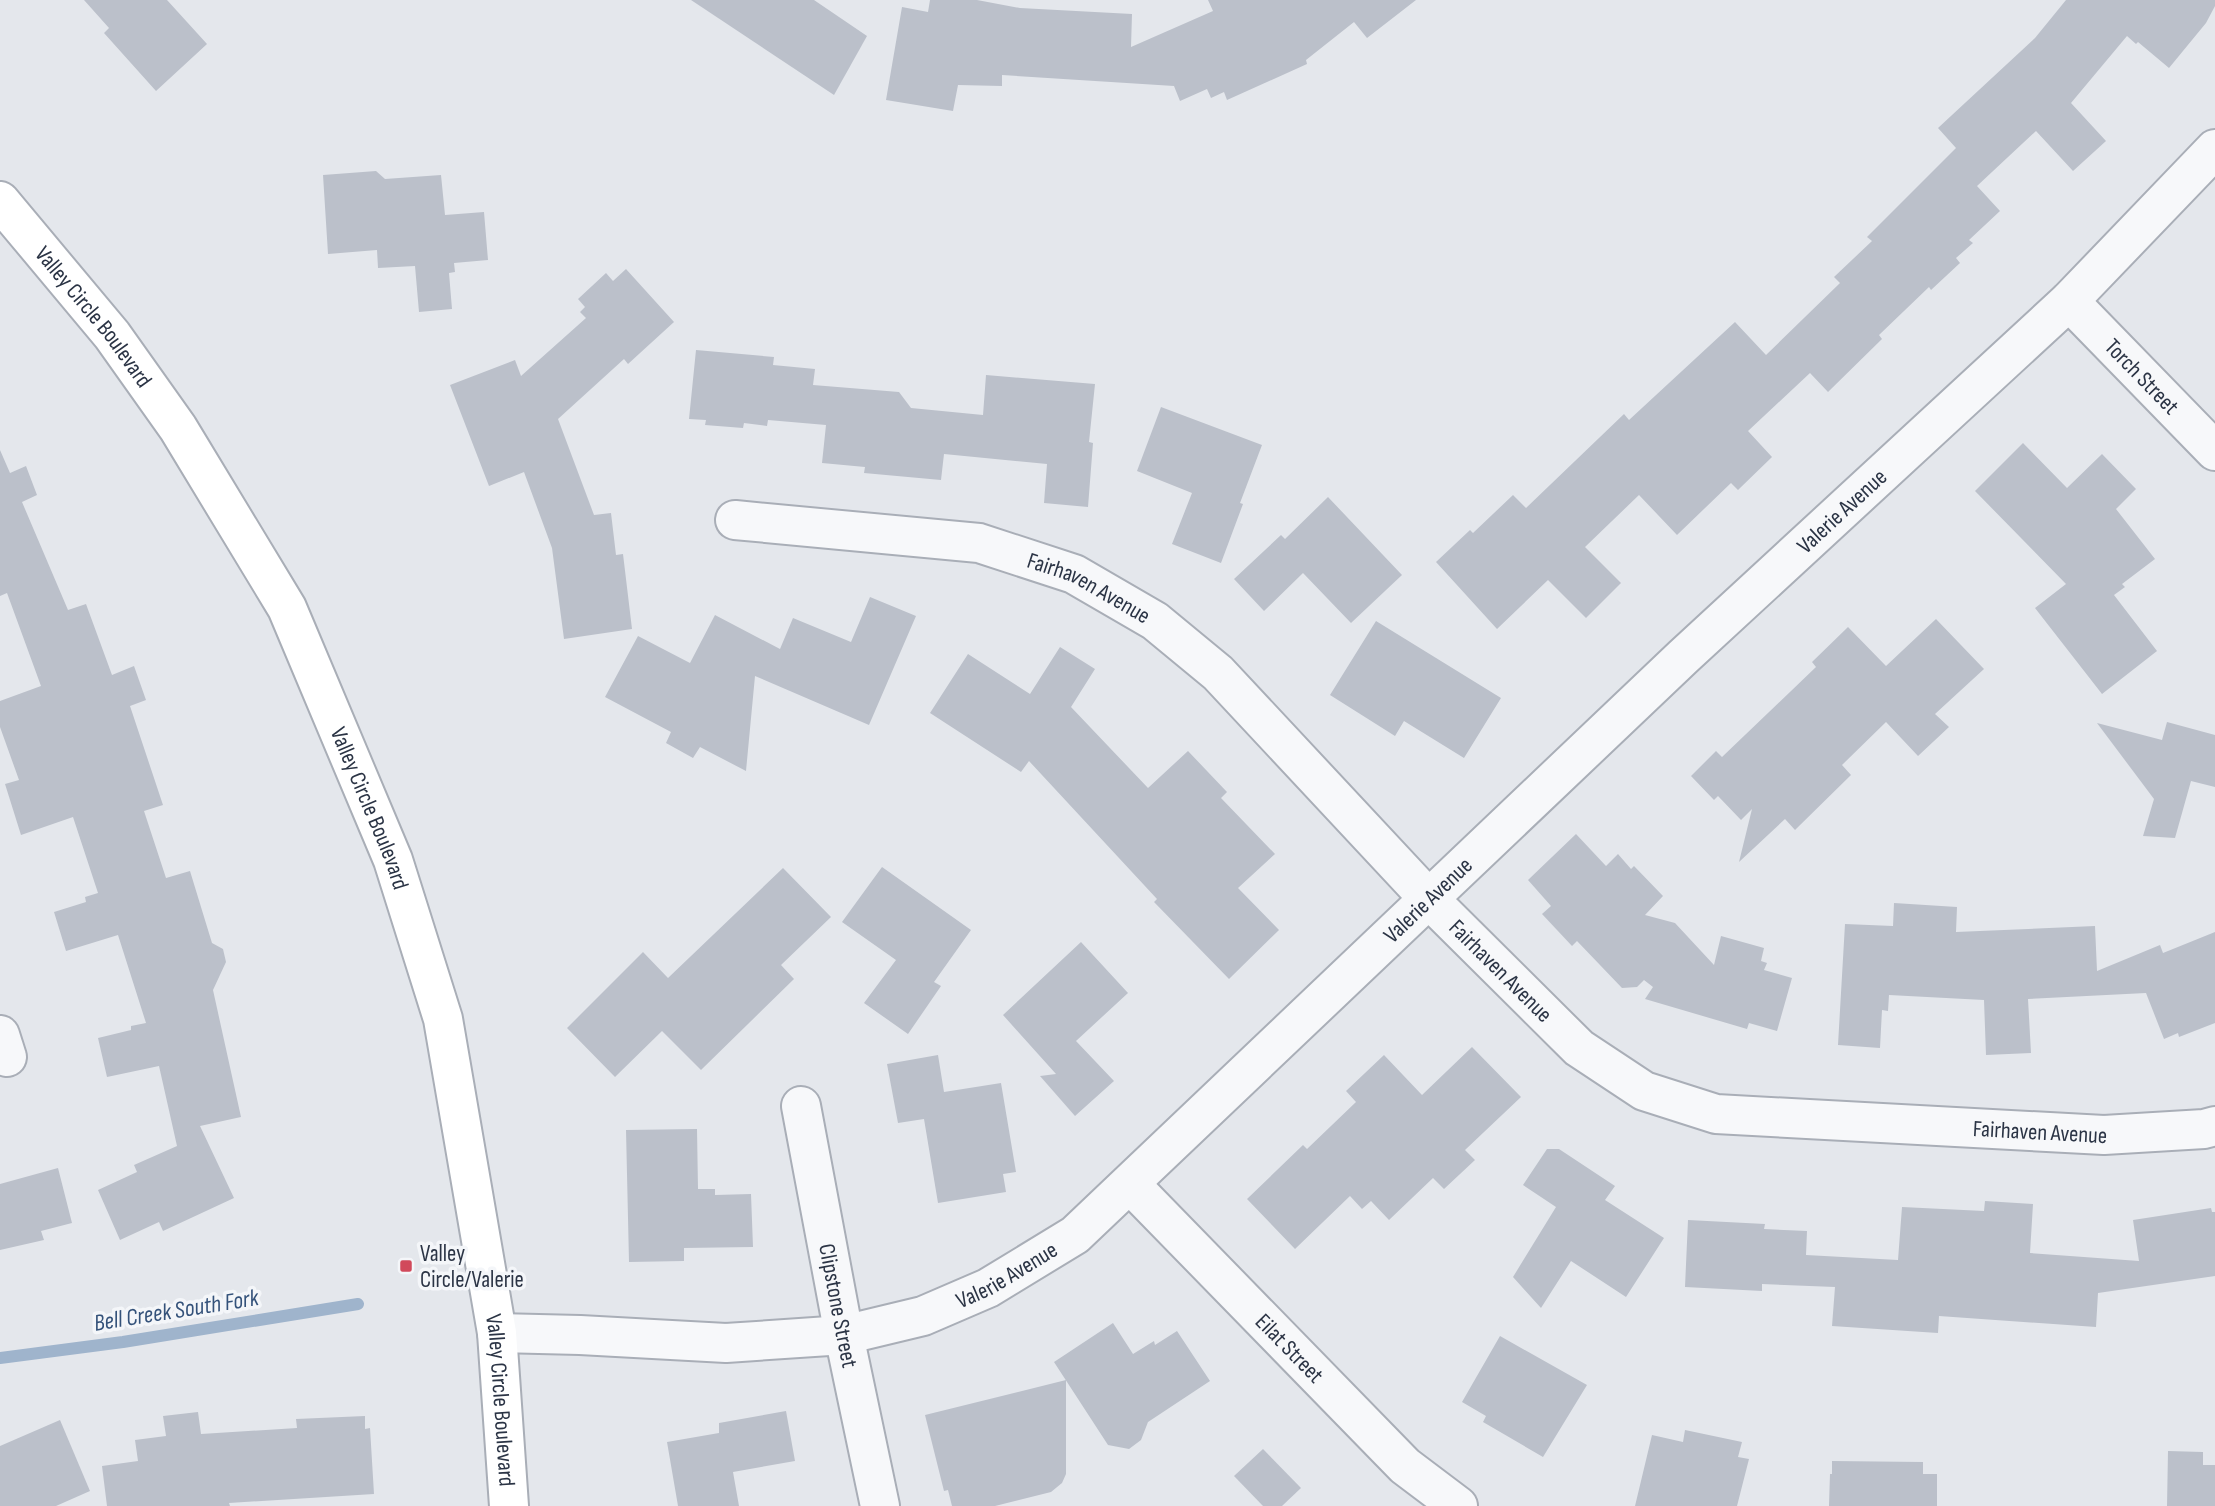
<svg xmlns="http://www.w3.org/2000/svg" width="2215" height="1506" font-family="'Sofia Sans Condensed',sans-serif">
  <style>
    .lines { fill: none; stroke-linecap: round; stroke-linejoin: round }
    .stream { stroke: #9fb4cc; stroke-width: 12 }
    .building { fill: #bbc0ca }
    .street-casing { stroke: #a9aeb7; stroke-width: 42 }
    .secondary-casing { stroke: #a9aeb7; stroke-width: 42 }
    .street { stroke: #f7f8fa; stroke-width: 38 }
    .secondary { stroke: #fff; stroke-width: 38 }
    .poi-dot { fill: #d1495b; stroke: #f4f6f9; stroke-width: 2.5 }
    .labels { text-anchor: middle; stroke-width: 7; stroke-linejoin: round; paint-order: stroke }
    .street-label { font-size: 23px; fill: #2b3445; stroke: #f4f6f9 }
    .poi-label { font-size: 23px; fill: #2b3445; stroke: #f4f6f9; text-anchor: start }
    .water-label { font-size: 24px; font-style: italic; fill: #34527a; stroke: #f4f6f9 }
  </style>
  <rect width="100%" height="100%" fill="#e4e7ec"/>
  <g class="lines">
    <path class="stream" d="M 0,1358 L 123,1342 L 358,1304"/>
  </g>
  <g class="building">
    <path d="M 84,0 L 167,0 L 207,44 L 156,91 L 104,33 L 109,28 Z"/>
    <path d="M 691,0 L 814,0 L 867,36 L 834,95 Z"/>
    <path d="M 930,0 L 977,0 L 1020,8 L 1132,14 L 1131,47 L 1213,11 L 1208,0 L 1416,0 L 1367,38 L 1354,22 L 1306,60 L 1307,64 L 1227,100 L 1224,92 L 1211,98 L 1207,89 L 1180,101 L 1174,86 L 1002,75 L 1002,86 L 958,85 L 953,111 L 886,100 L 902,7 L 928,12 Z"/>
    <path d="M 2066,0 L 2215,0 L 2215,6 L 2206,23 L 2169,68 L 2138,42 L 2136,44 L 2127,36 L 2071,103 L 2106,141 L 2073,171 L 2036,131 L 1977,186 L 2000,211 L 1969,240 L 1973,243 L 1956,258 L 1960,263 L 1931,290 L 1929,287 L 1879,335 L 1882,339 L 1828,392 L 1810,373 L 1748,431 L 1772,457 L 1738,490 L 1731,483 L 1677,535 L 1639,495 L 1585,547 L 1621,583 L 1586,618 L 1548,580 L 1497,629 L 1436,562 L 1470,530 L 1473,533 L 1513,495 L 1526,508 L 1624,414 L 1629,420 L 1735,322 L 1766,355 L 1840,283 L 1834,277 L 1872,241 L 1867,237 L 1956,148 L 1938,128 L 2035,38 Z"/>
    <path d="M 376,171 L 385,179 L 441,175 L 445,215 L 484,212 L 488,260 L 454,263 L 455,272 L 449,273 L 452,309 L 419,312 L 415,266 L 378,268 L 377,250 L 328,254 L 323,175 Z"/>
    <path d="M 626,269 L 674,322 L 628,364 L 624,359 L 558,419 L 594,515 L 611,513 L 616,555 L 623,554 L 632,629 L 564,639 L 552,548 L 524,472 L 489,486 L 450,385 L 515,360 L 521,376 L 586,318 L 580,312 L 585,307 L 578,299 L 606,273 L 613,281 Z"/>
    <path d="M 696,350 L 774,357 L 773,365 L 815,369 L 813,385 L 899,392 L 911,408 L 983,415 L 986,375 L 1095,384 L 1089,442 L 1093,443 L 1088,507 L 1044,503 L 1047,464 L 944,454 L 941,480 L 864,473 L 865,467 L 822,463 L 826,425 L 768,420 L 767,426 L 744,423 L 743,428 L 705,425 L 706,420 L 689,419 Z"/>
    <path d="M 1161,407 L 1262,445 L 1240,503 L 1243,504 L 1221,563 L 1172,544 L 1192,493 L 1137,471 Z"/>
    <path d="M 2023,443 L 2067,488 L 2102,454 L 2136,489 L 2116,509 L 2155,559 L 2122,584 L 2125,587 L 2114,595 L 2157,651 L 2102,694 L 2035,608 L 2066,584 L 1975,491 Z"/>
    <path d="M 0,450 L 10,473 L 26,466 L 37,495 L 22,502 L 68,610 L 86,604 L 112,675 L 134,666 L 146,700 L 130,706 L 163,805 L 144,811 L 166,878 L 190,871 L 212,943 L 223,949 L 226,962 L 213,990 L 241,1117 L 200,1126 L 234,1198 L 163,1231 L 159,1222 L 120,1240 L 98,1190 L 137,1172 L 134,1165 L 177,1146 L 159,1066 L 107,1077 L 98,1038 L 131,1030 L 131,1026 L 146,1023 L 118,935 L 66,951 L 54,912 L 86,902 L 85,897 L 98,893 L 73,817 L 21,835 L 5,784 L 19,780 L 0,727 L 0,701 L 41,686 L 7,593 L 0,596 Z"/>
    <path d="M 1328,497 L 1402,575 L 1351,623 L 1303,573 L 1264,611 L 1234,579 L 1281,535 L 1285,539 Z"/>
    <path d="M 870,597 L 916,616 L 869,725 L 755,676 L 746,771 L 700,747 L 693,758 L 666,743 L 671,732 L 605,697 L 638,636 L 690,663 L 715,615 L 780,649 L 793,618 L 851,642 Z"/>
    <path d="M 1936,619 L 1984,669 L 1935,714 L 1949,727 L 1918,756 L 1886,722 L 1842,765 L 1851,775 L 1795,830 L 1785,819 L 1739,862 L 1752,809 L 1741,820 L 1718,796 L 1714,800 L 1691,776 L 1716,751 L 1722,757 L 1816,667 L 1812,662 L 1848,627 L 1886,666 Z"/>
    <path d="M 1376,621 L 1501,698 L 1464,758 L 1404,721 L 1395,736 L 1330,695 Z"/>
    <path d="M 1060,647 L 1095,669 L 1071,707 L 1148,788 L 1188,751 L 1227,792 L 1221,798 L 1275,854 L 1238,888 L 1279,930 L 1229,979 L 1154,902 L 1157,899 L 1029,761 L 1021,772 L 930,713 L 968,654 L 1030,694 Z"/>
    <path d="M 2167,722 L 2215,735 L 2215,787 L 2191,781 L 2175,838 L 2143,836 L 2154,799 L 2097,723 L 2162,740 Z"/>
    <path d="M 1576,834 L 1606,866 L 1618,854 L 1631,869 L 1634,866 L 1663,896 L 1645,915 L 1675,923 L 1714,965 L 1721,936 L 1764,948 L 1761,961 L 1767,963 L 1764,970 L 1792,978 L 1777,1031 L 1749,1023 L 1747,1029 L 1645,999 L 1653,987 L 1644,980 L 1637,987 L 1622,988 L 1577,941 L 1572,946 L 1542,914 L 1551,906 L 1528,880 Z"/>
    <path d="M 882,867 L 971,930 L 934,982 L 941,986 L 908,1034 L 864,1003 L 896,960 L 842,922 Z"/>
    <path d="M 783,868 L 831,917 L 781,965 L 794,979 L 701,1070 L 662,1031 L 615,1077 L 567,1028 L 643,952 L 668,978 Z"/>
    <path d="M 1894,903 L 1957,907 L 1956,932 L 2095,926 L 2097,971 L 2160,945 L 2163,953 L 2215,932 L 2215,1023 L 2179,1037 L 2178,1033 L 2164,1039 L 2146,993 L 2028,999 L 2031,1053 L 1986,1055 L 1984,1000 L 1889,995 L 1888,1011 L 1882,1010 L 1880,1048 L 1838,1045 L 1845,924 L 1893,926 Z"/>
    <path d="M 1081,942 L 1128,993 L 1076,1041 L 1114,1081 L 1075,1116 L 1040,1076 L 1056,1074 L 1003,1015 Z"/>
    <path d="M 1472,1047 L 1521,1097 L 1465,1150 L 1475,1160 L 1444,1189 L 1433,1178 L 1389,1220 L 1371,1201 L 1362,1209 L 1350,1196 L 1295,1249 L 1247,1199 L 1303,1145 L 1307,1149 L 1356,1102 L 1346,1091 L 1384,1055 L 1422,1095 Z"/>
    <path d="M 938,1055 L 944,1092 L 1001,1083 L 1016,1172 L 1003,1174 L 1006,1192 L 938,1203 L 924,1119 L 898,1123 L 887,1064 Z"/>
    <path d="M 697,1129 L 698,1189 L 715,1189 L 715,1195 L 751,1194 L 753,1247 L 684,1248 L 684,1261 L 629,1262 L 626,1130 Z"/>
    <path d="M 1547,1149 L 1559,1149 L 1615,1186 L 1605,1200 L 1664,1238 L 1626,1297 L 1571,1261 L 1541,1308 L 1513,1277 L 1556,1207 L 1523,1185 Z"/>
    <path d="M 58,1168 L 72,1223 L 41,1231 L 44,1240 L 0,1250 L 0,1184 Z"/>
    <path d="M 1985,1201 L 2033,1204 L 2030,1253 L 2139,1261 L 2133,1220 L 2211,1208 L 2212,1212 L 2215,1212 L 2215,1276 L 2098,1293 L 2096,1327 L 1939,1316 L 1938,1333 L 1832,1326 L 1835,1287 L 1762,1284 L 1762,1291 L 1685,1287 L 1688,1220 L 1765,1224 L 1764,1229 L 1807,1231 L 1806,1255 L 1898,1260 L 1902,1207 L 1984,1211 Z"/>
    <path d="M 1113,1323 L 1133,1354 L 1154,1341 L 1155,1345 L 1177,1331 L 1210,1381 L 1148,1422 L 1141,1440 L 1129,1449 L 1108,1445 L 1054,1362 Z"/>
    <path d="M 1500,1336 L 1587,1385 L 1543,1457 L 1483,1422 L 1486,1416 L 1462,1402 Z"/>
    <path d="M 1066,1380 L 1066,1474 L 1062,1483 L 1051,1492 L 995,1506 L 952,1506 L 948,1490 L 944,1491 L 925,1415 Z"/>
    <path d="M 786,1411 L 795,1461 L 733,1472 L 739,1506 L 678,1506 L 667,1442 L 719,1433 L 719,1423 Z"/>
    <path d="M 198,1412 L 201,1434 L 297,1428 L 296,1419 L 365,1416 L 365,1429 L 370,1428 L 374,1494 L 229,1503 L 230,1506 L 107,1506 L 102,1466 L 138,1461 L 135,1440 L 166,1436 L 163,1416 Z"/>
    <path d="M 60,1420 L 90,1491 L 56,1506 L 0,1506 L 0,1446 Z"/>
    <path d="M 1685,1430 L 1742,1442 L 1738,1457 L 1749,1459 L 1737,1506 L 1635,1506 L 1652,1435 L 1683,1442 Z"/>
    <path d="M 1263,1449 L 1301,1488 L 1282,1506 L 1263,1506 L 1234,1476 Z"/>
    <path d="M 2168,1451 L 2203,1452 L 2203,1465 L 2215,1465 L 2215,1506 L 2167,1506 Z"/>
    <path d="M 1832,1461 L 1923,1462 L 1923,1474 L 1937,1474 L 1937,1506 L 1829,1506 L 1830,1474 L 1832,1474 Z"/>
  </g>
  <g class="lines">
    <g class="street-casing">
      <g id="street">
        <path id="s1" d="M 2069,301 L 2215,451"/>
        <path id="s2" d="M 735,520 L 979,543 L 1074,574 L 1155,621 L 1218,673 L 1429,899 L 1579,1048 L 1644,1091 L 1716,1114 L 2104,1135 L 2204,1129 L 2215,1126"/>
        <path d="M 0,1035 L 7,1057"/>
        <path id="s3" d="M 801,1106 L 844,1335 L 880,1506"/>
        <path id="s4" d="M 1130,1184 L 1405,1466 L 1458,1506"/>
        <path id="s5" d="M 497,1333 L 580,1335 L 726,1343 L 844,1335 L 923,1316 L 988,1288 L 1075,1235 L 1683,657 L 2069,301 L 2215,149"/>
      </g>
    </g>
    <g class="secondary-casing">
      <g id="secondary">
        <path id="s6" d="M 0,201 L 112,335 L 178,428 L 287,608 L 393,860 L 443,1019 L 497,1333 L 509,1506"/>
      </g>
    </g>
    <use href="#street" class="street"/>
    <use href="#secondary" class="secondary"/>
  </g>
  <rect class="poi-dot" x="399" y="1259" width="14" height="14" rx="3.5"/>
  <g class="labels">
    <g class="street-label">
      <text dy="8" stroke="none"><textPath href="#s6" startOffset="149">Valley Circle Boulevard</textPath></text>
      <text dy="8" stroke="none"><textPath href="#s1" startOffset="105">Torch Street</textPath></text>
      <text dy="8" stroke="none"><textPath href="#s5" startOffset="1656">Valerie Avenue</textPath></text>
      <text dy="8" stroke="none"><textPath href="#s2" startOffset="364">Fairhaven Avenue</textPath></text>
      <text dy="8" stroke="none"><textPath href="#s6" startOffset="716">Valley Circle Boulevard</textPath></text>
      <text dy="8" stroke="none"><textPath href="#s5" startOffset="1088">Valerie Avenue</textPath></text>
      <text dy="8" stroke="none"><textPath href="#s2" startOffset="931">Fairhaven Avenue</textPath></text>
      <text dy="8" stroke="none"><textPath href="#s2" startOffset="1519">Fairhaven Avenue</textPath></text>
      <text dy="8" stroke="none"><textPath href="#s5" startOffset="522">Valerie Avenue</textPath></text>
      <text dy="8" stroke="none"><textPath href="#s3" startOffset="203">Clipstone Street</textPath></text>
      <text dy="8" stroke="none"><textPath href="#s4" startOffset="229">Eilat Street</textPath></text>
      <text dy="8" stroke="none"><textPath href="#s6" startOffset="1325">Valley Circle Boulevard</textPath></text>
    </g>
    <g class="poi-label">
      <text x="420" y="1261">Valley<tspan x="420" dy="26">Circle/Valerie</tspan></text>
    </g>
    <g class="water-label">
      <text transform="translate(176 1310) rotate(-9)" y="8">Bell Creek South Fork</text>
    </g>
  </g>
</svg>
